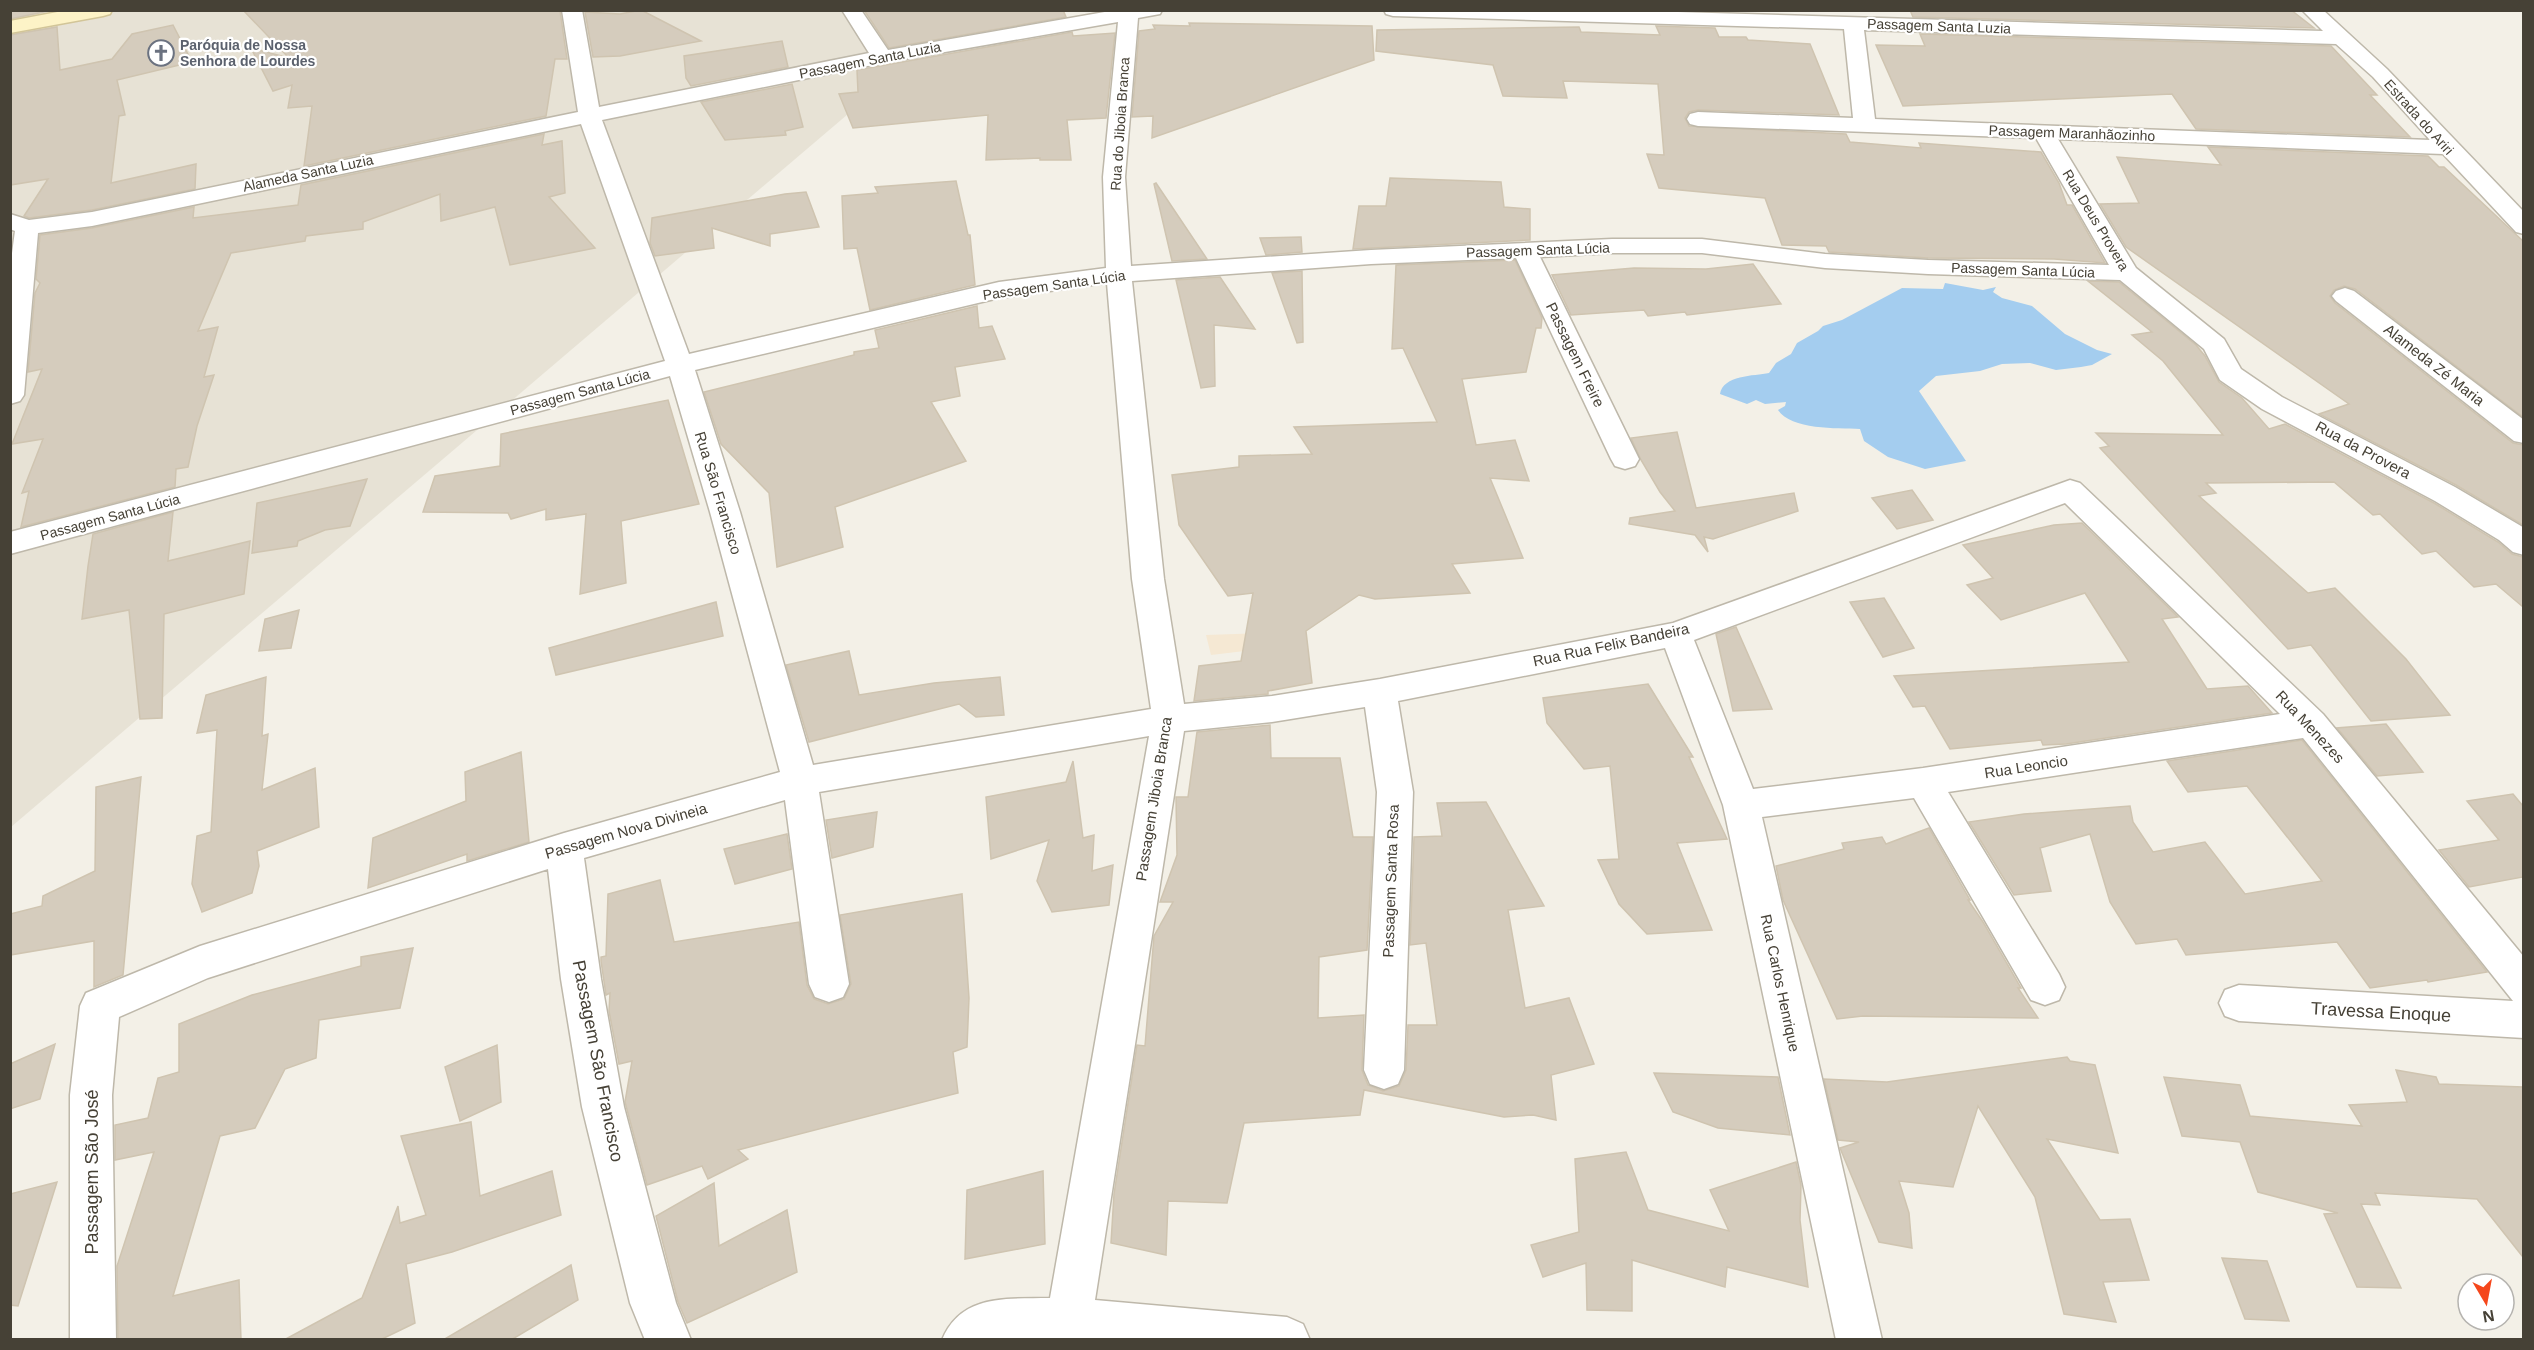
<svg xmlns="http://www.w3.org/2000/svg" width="2534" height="1350" font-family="Helvetica,sans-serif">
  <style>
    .residential { fill: #e7e2d5 }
    .commercial { fill: #f5e8d3 }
    .water { fill: #a4cdef }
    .building { fill: #d5ccbd; stroke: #cfc4b0; stroke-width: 1.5 }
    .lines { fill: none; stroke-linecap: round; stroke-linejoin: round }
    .minor-casing { stroke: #beb8aa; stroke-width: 3 }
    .secondary-casing { stroke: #d2c598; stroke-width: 3 }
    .minor { fill: #fff; fill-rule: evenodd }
    .secondary { fill: #fdf3c7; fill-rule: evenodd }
    .labels { text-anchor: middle; stroke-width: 4.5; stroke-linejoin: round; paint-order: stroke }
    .far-street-label { font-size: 14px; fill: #464136; stroke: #fff }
    .far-worship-label { font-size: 14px; font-weight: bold; fill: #5b616d; stroke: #fff; text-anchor: start }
    .street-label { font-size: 15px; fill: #464136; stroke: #fff }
    .near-street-label { font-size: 18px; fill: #464136; stroke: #fff }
  </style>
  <rect width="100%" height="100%" fill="#f3f0e7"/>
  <path class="residential" d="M 11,11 L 969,11 L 11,827 Z"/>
  <path class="commercial" d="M 1293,632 L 1295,645 L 1211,655 L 1206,635 Z"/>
  <path class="water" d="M 1945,283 L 1983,290 L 1996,287 L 1993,292 L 2002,298 L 2032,306 L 2065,334 L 2097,350 L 2112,354 L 2092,365 L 2081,367 L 2056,370 L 2030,363 L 2002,364 L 1980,371 L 1936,376 L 1919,391 L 1966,461 L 1925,469 L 1888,457 L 1864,441 L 1860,429 C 1837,428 1791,430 1778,410 L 1785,406 L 1786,402 L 1765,404 L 1756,400 L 1747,404 L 1720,394 C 1723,375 1754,376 1769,373 L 1776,363 L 1791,354 L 1797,343 L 1818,331 L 1823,326 L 1842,320 L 1902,288 L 1943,289 Z"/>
  <g class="building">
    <path d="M 10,10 L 53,10 L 10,19 Z"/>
    <path d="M 243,10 L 560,11 L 567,59 L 555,59 L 546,116 L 304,166 L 312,106 L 288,108 L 292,85 L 273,91 L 251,48 L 289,58 Z"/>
    <path d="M 641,10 L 701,41 L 620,56 L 593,57 L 585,12 L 620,14 Z"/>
    <path d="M 864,10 L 1063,10 L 1066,17 L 889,48 Z"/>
    <path d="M 1910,10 L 2291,10 L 2314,28 L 1913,17 Z"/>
    <path d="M 1189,23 L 1372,26 L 1374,60 L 1152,138 L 1153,116 L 1132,117 L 1139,31 L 1155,29 L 1153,25 L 1190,26 Z"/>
    <path d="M 173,25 L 192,62 L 117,80 L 125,115 L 119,116 L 111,183 L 196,164 L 195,189 L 92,210 L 29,218 L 24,216 L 48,179 L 10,185 L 10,35 L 57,27 L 60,70 L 112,59 L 132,34 Z"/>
    <path d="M 1656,26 L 1715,28 L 1719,37 L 1746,37 L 1748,40 L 1810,44 L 1839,115 L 1698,110 L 1689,112 L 1685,118 L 1689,126 L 1846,134 L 1850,142 L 1921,148 L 1919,143 L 2041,152 L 2059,183 L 2067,205 L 2072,205 L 2105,263 L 2054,259 L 1928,258 L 1829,252 L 1826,246 L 1782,245 L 1765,198 L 1659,188 L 1647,154 L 1664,155 L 1658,84 L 1563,81 L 1567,98 L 1503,96 L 1493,65 L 1376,51 L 1377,30 L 1579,27 L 1581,32 L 1660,35 Z"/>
    <path d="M 1072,32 L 1073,36 L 1115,33 L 1106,118 L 1067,120 L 1071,160 L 1040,160 L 1040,158 L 986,160 L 988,115 L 853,128 L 839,94 L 858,92 L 857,70 Z"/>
    <path d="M 1920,34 L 2331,46 L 2377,95 L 2370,95 L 2410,137 L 2196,129 L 2172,94 L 1903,106 L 1876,45 L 1925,46 Z"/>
    <path d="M 782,41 L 788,67 L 691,86 L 686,78 L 684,56 Z"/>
    <path d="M 792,84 L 803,127 L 785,131 L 786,135 L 725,140 L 701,102 Z"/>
    <path d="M 544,134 L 542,145 L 562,141 L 565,193 L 549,197 L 595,248 L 510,265 L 495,207 L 441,221 L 440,194 L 363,222 L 363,229 L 306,236 L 305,241 L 231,253 L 198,331 L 218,327 L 204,377 L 214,375 L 197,426 L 188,467 L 176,469 L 175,487 L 21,527 L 29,491 L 22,493 L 43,439 L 12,444 L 42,369 L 28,372 L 35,293 L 40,283 L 36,279 L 40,235 L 92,228 L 194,207 L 193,218 L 298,205 L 301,185 Z"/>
    <path d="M 2208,147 L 2428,156 L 2439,167 L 2444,167 L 2523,241 L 2523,417 L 2355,289 L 2344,286 L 2334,290 L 2330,296 L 2335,303 L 2513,443 L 2523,445 L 2523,525 L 2456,485 L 2319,414 L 2349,404 L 2126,247 L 2100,204 L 2139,203 L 2117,157 L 2221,165 Z"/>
    <path d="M 1390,178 L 1501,182 L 1504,207 L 1530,209 L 1530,240 L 1353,249 L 1359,206 L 1386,206 Z"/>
    <path d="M 956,181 L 968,235 L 970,235 L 975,285 L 870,310 L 857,248 L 844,249 L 842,196 L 878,193 L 875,187 Z"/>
    <path d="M 1156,183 L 1207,259 L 1172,261 L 1154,184 Z"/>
    <path d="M 806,192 L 819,227 L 770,234 L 770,246 L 712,228 L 714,248 L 655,256 L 650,243 L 652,218 L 785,194 Z"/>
    <path d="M 1301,237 L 1302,252 L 1266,255 L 1260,238 Z"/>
    <path d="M 1515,260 L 1542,318 L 1541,328 L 1536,328 L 1526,372 L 1462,379 L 1476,445 L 1515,440 L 1529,481 L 1490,478 L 1523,558 L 1452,564 L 1470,593 L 1375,599 L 1359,595 L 1306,631 L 1312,683 L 1268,691 L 1268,694 L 1194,701 L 1199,666 L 1241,661 L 1253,593 L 1228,596 L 1179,525 L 1172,475 L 1239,467 L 1239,456 L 1312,454 L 1294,427 L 1437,422 L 1403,348 L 1392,349 L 1396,265 Z"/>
    <path d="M 1753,264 L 1781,304 L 1687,315 L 1685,312 L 1648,316 L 1644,310 L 1571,315 L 1552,275 L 1634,268 L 1706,269 Z"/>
    <path d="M 1302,271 L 1303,342 L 1297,343 L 1272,273 Z"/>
    <path d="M 1220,277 L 1255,329 L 1214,325 L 1215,386 L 1201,388 L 1176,280 Z"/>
    <path d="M 2088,281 L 2119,282 L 2196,345 L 2205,356 L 2219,382 L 2242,398 L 2269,429 L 2285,424 L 2434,503 L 2498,542 L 2512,554 L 2523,557 L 2523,607 L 2496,584 L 2474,587 L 2436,551 L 2422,554 L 2380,514 L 2373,515 L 2334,482 L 2206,483 L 2216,493 L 2199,496 L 2308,593 L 2335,588 L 2406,659 L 2450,715 L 2371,721 L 2311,645 L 2288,649 L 2100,448 L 2109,446 L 2096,433 L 2223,435 L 2163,361 L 2132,335 L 2152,332 Z"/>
    <path d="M 977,306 L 979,328 L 992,326 L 1005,359 L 955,367 L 960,396 L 931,402 L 966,461 L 835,507 L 843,547 L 777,567 L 769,493 L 721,444 L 704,392 L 854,355 L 854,352 L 879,348 L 875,330 Z"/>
    <path d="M 668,400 L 699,504 L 621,521 L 626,583 L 580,594 L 586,514 L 546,520 L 546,509 L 511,519 L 508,513 L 423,512 L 435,476 L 500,466 L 501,434 Z"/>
    <path d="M 1677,432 L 1696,508 L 1794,493 L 1798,511 L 1713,539 L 1704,537 L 1708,552 L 1695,535 L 1629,524 L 1630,518 L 1675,511 L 1660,492 L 1641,460 L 1631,438 Z"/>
    <path d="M 367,479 L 350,526 L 325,530 L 298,541 L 297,546 L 252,553 L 257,503 Z"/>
    <path d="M 1912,490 L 1933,520 L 1897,529 L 1872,498 Z"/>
    <path d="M 173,512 L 168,561 L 250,541 L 244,594 L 164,614 L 162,718 L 140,719 L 129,610 L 82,619 L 88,566 L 93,534 Z"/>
    <path d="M 2082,523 L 2178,617 L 2162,619 L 2207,689 L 2248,686 L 2272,713 L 2066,744 L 2043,745 L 2041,740 L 1950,749 L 1925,706 L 1913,707 L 1894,676 L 2129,662 L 2085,593 L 2001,620 L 1967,585 L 1993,578 L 1963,545 L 2054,525 Z"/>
    <path d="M 1884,598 L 1914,648 L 1883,657 L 1850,602 Z"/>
    <path d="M 716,602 L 723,636 L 556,675 L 549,648 Z"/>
    <path d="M 299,610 L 291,648 L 259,651 L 265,619 Z"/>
    <path d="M 1736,627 L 1772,709 L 1733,711 L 1716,634 Z"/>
    <path d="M 849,651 L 859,695 L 934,683 L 1000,677 L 1004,715 L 976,717 L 959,704 L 809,742 L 786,665 Z"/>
    <path d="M 266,677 L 262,736 L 268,734 L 262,790 L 315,768 L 319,827 L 257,851 L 259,866 L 252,893 L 202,912 L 192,884 L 197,836 L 211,832 L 217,730 L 197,733 L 206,695 Z"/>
    <path d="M 1648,684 L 1693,757 L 1689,757 L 1727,839 L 1677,843 L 1712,930 L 1647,934 L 1619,904 L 1598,860 L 1619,859 L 1610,766 L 1584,769 L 1547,723 L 1543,698 Z"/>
    <path d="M 2386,724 L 2423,772 L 2377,776 L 2337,728 Z"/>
    <path d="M 1270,725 L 1271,758 L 1340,758 L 1353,837 L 1373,837 L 1367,950 L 1319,957 L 1318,1018 L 1364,1015 L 1362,1070 L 1368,1085 L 1383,1091 L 1399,1086 L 1406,1070 L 1408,1025 L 1437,1025 L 1426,943 L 1410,945 L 1414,837 L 1442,836 L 1437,803 L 1486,802 L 1544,906 L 1508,910 L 1525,1008 L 1569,998 L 1594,1064 L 1551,1075 L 1556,1120 L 1533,1115 L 1504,1117 L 1364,1090 L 1360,1115 L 1244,1123 L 1227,1203 L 1168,1201 L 1166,1255 L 1111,1243 L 1114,1194 L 1137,1045 L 1145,1046 L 1154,936 L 1173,902 L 1160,902 L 1177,855 L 1176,797 L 1188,797 L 1197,732 Z"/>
    <path d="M 2302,740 L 2487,972 L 2428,982 L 2427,980 L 2370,988 L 2337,942 L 2186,955 L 2177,939 L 2136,944 L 2110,902 L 2090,834 L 2040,848 L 2051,891 L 2014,895 L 1969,822 L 2024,814 L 2130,806 L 2133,822 L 2153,852 L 2205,842 L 2245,894 L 2322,881 L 2247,786 L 2188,792 L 2167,761 Z"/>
    <path d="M 521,752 L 529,842 L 467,861 L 467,854 L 368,888 L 373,838 L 466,801 L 465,772 Z"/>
    <path d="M 1073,761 L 1083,838 L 1094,835 L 1092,871 L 1113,865 L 1109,905 L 1052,912 L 1037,881 L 1049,840 L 991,859 L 986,797 L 1066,782 Z"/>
    <path d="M 141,777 L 123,975 L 94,987 L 94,941 L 10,955 L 10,914 L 42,906 L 43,896 L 95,871 L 96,787 Z"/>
    <path d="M 2513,794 L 2523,806 L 2523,877 L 2469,887 L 2439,850 L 2499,840 L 2467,801 Z"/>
    <path d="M 877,812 L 873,847 L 832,858 L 826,820 Z"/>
    <path d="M 1929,828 L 1970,900 L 1968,900 L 1983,922 L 2021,988 L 2018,988 L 2038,1018 L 1863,1016 L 1837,1019 L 1783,900 L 1776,866 L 1844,849 L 1842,843 L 1882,837 L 1886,844 Z"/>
    <path d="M 787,834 L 792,869 L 735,884 L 724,849 Z"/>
    <path d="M 660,880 L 674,942 L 799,922 L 807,985 L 814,999 L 828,1004 L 844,999 L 851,984 L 840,915 L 962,894 L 969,998 L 967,1047 L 953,1052 L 958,1093 L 738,1150 L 748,1159 L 708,1179 L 702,1166 L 647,1185 L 625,1102 L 632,1061 L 619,1064 L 609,1011 L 610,993 L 606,995 L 601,961 L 601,957 L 606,956 L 608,894 Z"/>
    <path d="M 413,948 L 400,1008 L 319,1020 L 316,1058 L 285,1069 L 255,1128 L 220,1136 L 173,1296 L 239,1280 L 241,1340 L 118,1340 L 117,1266 L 154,1152 L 115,1160 L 115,1125 L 148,1118 L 158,1078 L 179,1072 L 179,1024 L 252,995 L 361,966 L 361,957 Z"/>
    <path d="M 55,1044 L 40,1099 L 10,1109 L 10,1064 Z"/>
    <path d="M 497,1045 L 501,1102 L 460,1121 L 445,1067 Z"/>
    <path d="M 2067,1057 L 2070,1061 L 2095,1065 L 2118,1153 L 2047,1139 L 2100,1220 L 2130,1219 L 2149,1280 L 2103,1282 L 2116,1322 L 2064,1314 L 2035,1197 L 1978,1106 L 1953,1187 L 1899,1181 L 1909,1213 L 1912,1248 L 1879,1242 L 1840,1148 L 1859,1142 L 1838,1140 L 1824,1079 L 1887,1082 Z"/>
    <path d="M 2396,1070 L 2436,1077 L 2439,1084 L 2523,1087 L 2523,1257 L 2477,1199 L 2375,1193 L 2380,1205 L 2361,1204 L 2401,1288 L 2357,1287 L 2324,1214 L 2338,1213 L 2258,1192 L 2240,1142 L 2182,1136 L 2164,1077 L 2240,1085 L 2250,1116 L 2362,1126 L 2349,1105 L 2407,1102 Z"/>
    <path d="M 1654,1073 L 1778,1077 L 1790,1135 L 1718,1128 L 1673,1112 Z"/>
    <path d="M 471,1122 L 480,1196 L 552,1171 L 561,1215 L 452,1252 L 406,1264 L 415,1323 L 380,1340 L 284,1340 L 362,1298 L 398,1206 L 400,1223 L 426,1215 L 401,1136 Z"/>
    <path d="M 1626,1152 L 1648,1210 L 1729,1231 L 1710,1190 L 1796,1162 L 1801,1185 L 1800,1220 L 1808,1287 L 1727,1267 L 1725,1287 L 1632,1260 L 1632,1311 L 1587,1310 L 1586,1263 L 1543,1277 L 1531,1245 L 1579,1232 L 1575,1159 Z"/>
    <path d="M 1043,1171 L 1045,1244 L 965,1259 L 967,1190 Z"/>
    <path d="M 57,1182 L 18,1306 L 10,1305 L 10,1194 Z"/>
    <path d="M 714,1183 L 719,1246 L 787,1210 L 797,1272 L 687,1323 L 678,1302 L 656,1216 Z"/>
    <path d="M 2222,1258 L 2267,1261 L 2289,1321 L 2245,1319 Z"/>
    <path d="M 571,1265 L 578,1300 L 511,1340 L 443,1340 Z"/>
  </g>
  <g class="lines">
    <g class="minor-casing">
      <g id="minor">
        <path d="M 562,10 L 582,10 L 599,107 L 869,53 L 842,10 L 861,10 L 888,50 L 1116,10 L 1162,10 L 1160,14 L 1138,18 L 1125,177 L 1131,266 L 1371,250 L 1612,239 L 1702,239 L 1825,254 L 1928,260 L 2109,265 L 2036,138 L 1698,126 L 1690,124 L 1687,119 L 1690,114 L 1698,112 L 1853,118 L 1844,29 L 1393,16 L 1386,14 L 1384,10 L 1610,10 L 2323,31 L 2302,10 L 2323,10 L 2387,69 L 2524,212 L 2524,234 L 2516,232 L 2443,154 L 2058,139 L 2136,268 L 2224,339 L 2241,369 L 2282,397 L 2455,487 L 2521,526 L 2524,528 L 2524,555 L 2513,552 L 2499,540 L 2435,501 L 2262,409 L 2220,380 L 2204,349 L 2120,280 L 1928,274 L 1825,268 L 1702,253 L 1612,253 L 1540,257 L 1639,459 L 1635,466 L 1625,469 L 1615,466 L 1611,459 L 1516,258 L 1371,264 L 1132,281 L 1164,579 L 1184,704 L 1272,696 L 1380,679 L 1673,623 L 2070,480 L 2080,483 L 2323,714 L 2524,957 L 2524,1038 L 2239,1021 L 2225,1016 L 2219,1003 L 2225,990 L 2239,985 L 2513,1001 L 2303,738 L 1948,792 L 2059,974 L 2065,987 L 2059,1000 L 2045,1005 L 2031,1000 L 1914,798 L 1762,817 L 1882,1340 L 1836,1340 L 1723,805 L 1665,648 L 1398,701 L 1413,792 L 1404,1070 L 1398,1084 L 1384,1089 L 1370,1084 L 1364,1070 L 1377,792 L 1365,707 L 1272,722 L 1184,731 L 1095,1300 L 1287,1317 L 1303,1324 L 1310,1340 L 942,1340 C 961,1293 1008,1299 1050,1298 L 1149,736 L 819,792 L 849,984 L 843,997 L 829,1002 L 815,997 L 809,984 L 785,800 L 584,858 L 601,979 L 624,1107 L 676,1303 L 691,1340 L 645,1340 L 630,1303 L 582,1107 L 561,979 L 548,869 L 208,978 L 119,1017 L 112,1095 L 116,1340 L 70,1340 L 70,1095 L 80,1006 L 86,993 L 200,946 L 564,833 L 780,772 L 710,512 L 670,376 L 10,554 L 10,532 L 665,361 L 581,124 L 92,226 L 38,233 L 24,395 L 20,401 L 10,404 L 10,268 L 15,231 L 10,229 L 10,214 L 29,220 L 92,212 L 578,112 ZM 1118,22 L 1103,177 L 1106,268 L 999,282 L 689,354 L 602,120 L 882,63 ZM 1864,30 L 2336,44 L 2373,77 L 2430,140 L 1875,119 ZM 1107,283 L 1132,579 L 1151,709 L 813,765 L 740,512 L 695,370 L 999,298 ZM 2065,503 L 2280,714 L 1923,768 L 1753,789 L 1694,640 Z"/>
        <path d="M 2345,288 L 2354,291 L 2524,420 L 2524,443 L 2514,441 L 2336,301 L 2332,296 L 2336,291 Z"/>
      </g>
    </g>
    <g class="secondary-casing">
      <path id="secondary" d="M 68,10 L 112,10 L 110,14 L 103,16 L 10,33 L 10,21 Z"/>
    </g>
    <use href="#minor" class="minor"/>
    <use href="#secondary" class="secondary"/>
  </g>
  <defs>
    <g id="church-ring" transform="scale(1.35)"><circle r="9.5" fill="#fff" stroke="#6b7280" stroke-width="1.5"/><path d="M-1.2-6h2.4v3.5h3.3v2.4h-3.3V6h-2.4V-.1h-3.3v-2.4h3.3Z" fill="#6b7280"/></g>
  </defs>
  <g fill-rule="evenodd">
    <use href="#church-ring" x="161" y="53"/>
  </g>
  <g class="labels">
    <g class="far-street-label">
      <text transform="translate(1939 26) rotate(2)" y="5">Passagem Santa Luzia</text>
      <text transform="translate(870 60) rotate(-11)" y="5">Passagem Santa Luzia</text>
      <text transform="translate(2419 117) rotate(48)" y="5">Estrada do Ariri</text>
      <text transform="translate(1120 124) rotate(-86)" y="5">Rua do Jiboia Branca</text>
      <text transform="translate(2072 133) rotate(2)" y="5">Passagem Maranhãozinho</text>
      <text transform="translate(308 173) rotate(-12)" y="5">Alameda Santa Luzia</text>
      <text transform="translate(2096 220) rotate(59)" y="5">Rua Deus Provera</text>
      <text transform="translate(1538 250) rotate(-2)" y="5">Passagem Santa Lúcia</text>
      <text transform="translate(2023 270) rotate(2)" y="5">Passagem Santa Lúcia</text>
      <text transform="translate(1054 285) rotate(-8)" y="5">Passagem Santa Lúcia</text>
      <text transform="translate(580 392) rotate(-15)" y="5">Passagem Santa Lúcia</text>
      <text transform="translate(110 517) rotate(-15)" y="5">Passagem Santa Lúcia</text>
    </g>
    <g class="far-worship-label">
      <text x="180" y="50">Paróquia de Nossa<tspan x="180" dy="16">Senhora de Lourdes</tspan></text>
    </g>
    <g class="street-label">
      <text transform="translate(1575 355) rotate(64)" y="5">Passagem Freire</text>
      <text transform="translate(2434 365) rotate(38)" y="5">Alameda Zé Maria</text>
      <text transform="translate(2363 450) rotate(28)" y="5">Rua da Provera</text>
      <text transform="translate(718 493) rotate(73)" y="5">Rua São Francisco</text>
      <text transform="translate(1611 645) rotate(-12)" y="5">Rua Rua Felix Bandeira</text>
      <text transform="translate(2310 727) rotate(47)" y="5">Rua Menezes</text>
      <text transform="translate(2026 767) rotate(-9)" y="5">Rua Leoncio</text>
      <text transform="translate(1154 799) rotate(-81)" y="5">Passagem Jiboia Branca</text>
      <text transform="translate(626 831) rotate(-16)" y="5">Passagem Nova Divineia</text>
      <text transform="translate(1391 881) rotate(-88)" y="5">Passagem Santa Rosa</text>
      <text transform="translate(1780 983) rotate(78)" y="5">Rua Carlos Henrique</text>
    </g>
    <g class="near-street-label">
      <text transform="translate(2381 1012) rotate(3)" y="6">Travessa Enoque</text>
      <text transform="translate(598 1061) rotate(79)" y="6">Passagem São Francisco</text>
      <text transform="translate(92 1172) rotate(-90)" y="6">Passagem São José</text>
    </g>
  </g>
  <rect width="2534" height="1350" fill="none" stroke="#464136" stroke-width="24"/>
  <g transform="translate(2486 1302) rotate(170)"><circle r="28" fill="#ffffff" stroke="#b5b3af" stroke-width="1.5"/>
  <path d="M0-4.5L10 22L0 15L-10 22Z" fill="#f5471c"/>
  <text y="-9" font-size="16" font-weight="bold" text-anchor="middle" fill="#464136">N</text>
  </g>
</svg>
